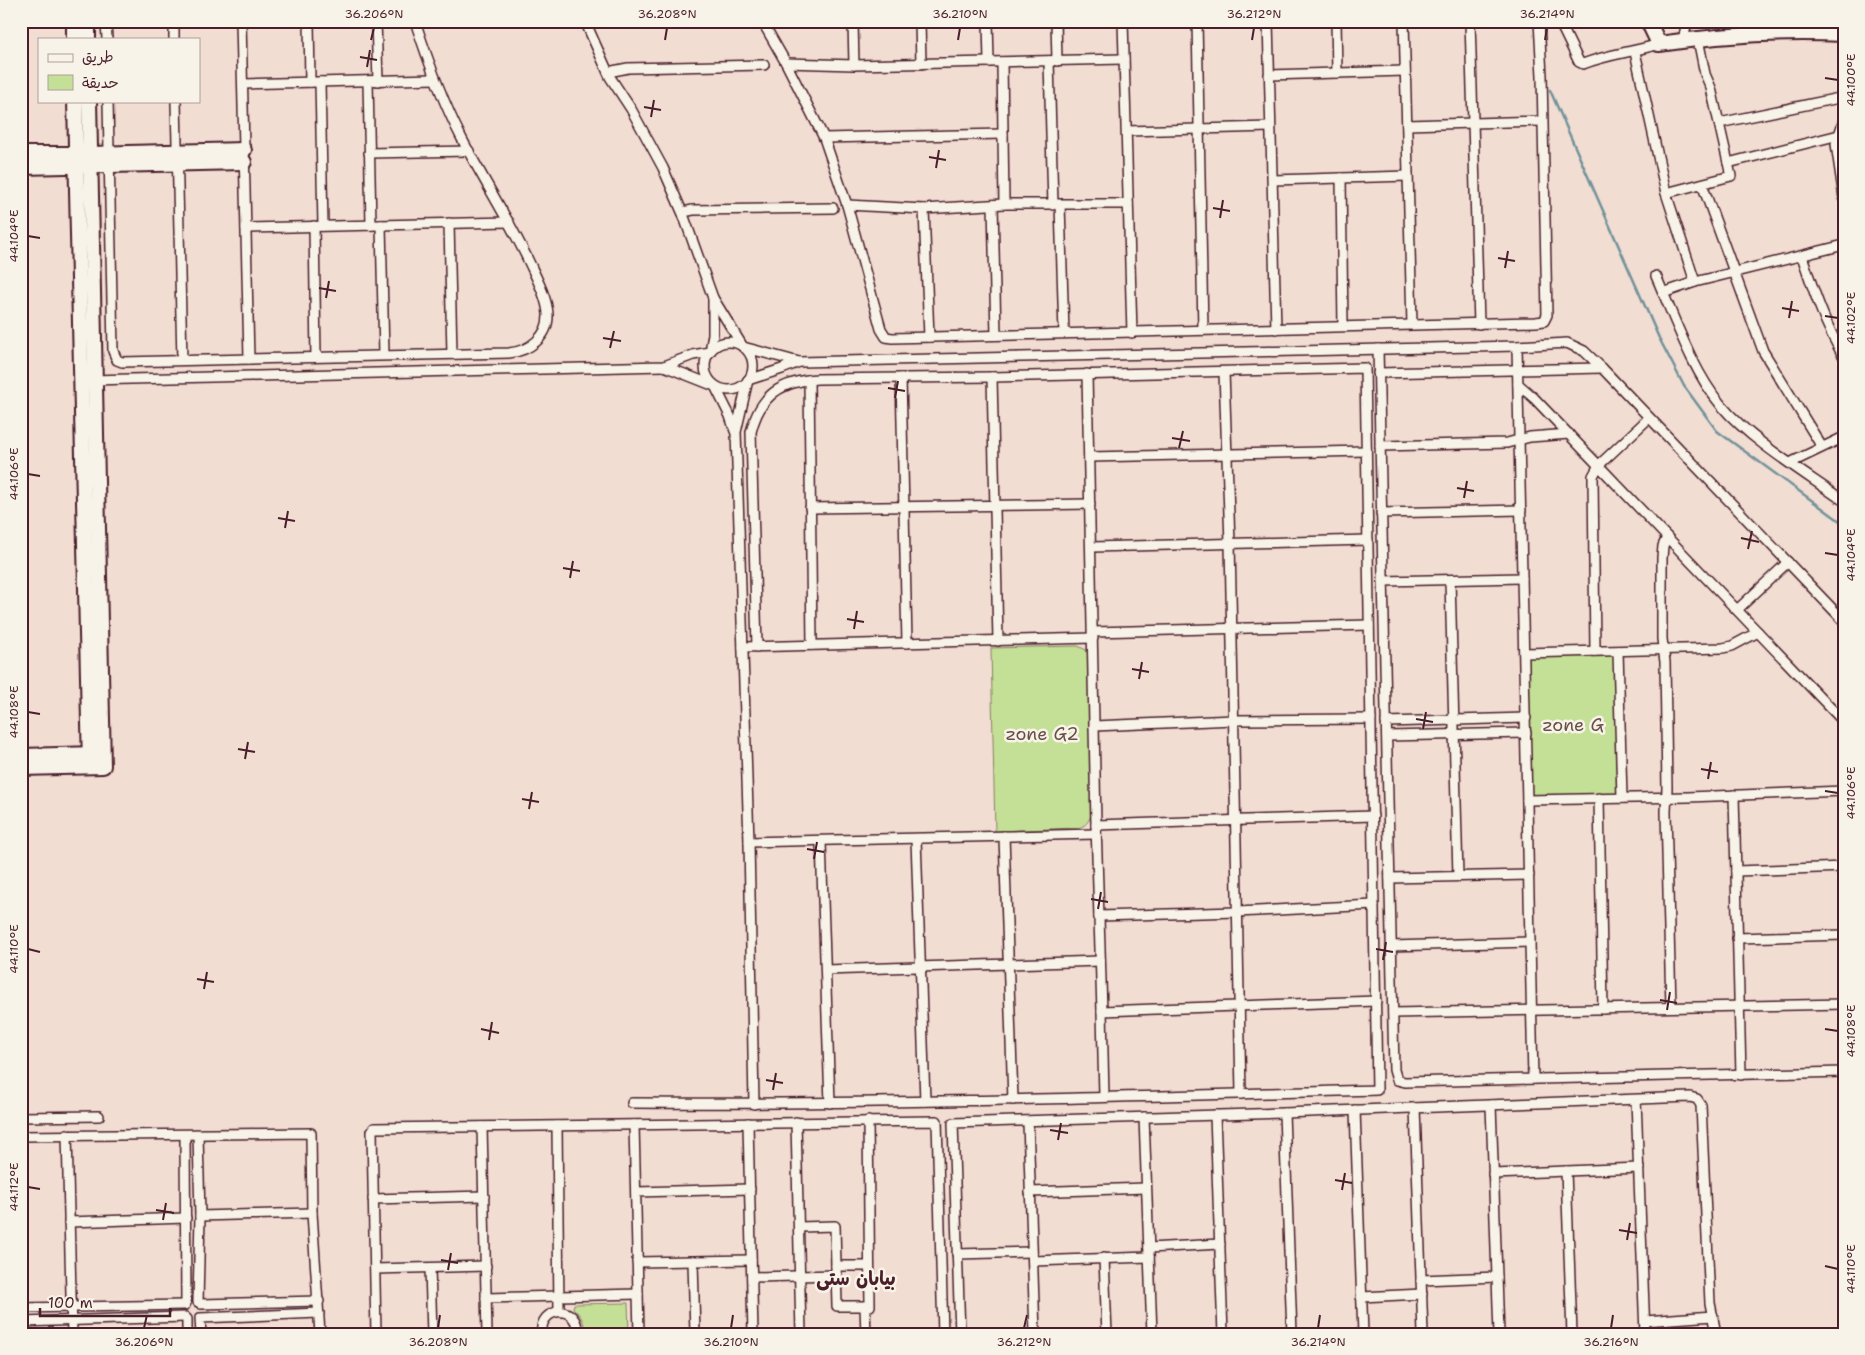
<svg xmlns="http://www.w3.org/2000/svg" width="1865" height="1355" font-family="'Shantell Sans','Playpen Sans Arabic',sans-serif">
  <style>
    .green { fill: #c4e097; stroke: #878061 }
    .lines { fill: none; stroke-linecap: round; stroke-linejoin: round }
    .stream { stroke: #72929a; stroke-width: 2.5 }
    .street-casing { stroke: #4a1f2b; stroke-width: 12 }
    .secondary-casing { stroke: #4a1f2b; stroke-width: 18 }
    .street { stroke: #f7f3e8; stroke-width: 9 }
    .secondary { stroke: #f7f3e8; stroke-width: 14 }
    .ticks { fill: none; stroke: #4a1f2b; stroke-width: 2 }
    .labels { text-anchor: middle; stroke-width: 5; stroke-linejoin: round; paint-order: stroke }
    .park-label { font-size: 18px; fill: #684f46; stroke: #f7f3e8 }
    .neighbourhood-label { font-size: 19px; font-weight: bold; fill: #4a1f2b; stroke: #f7f3e8 }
    .neatline { fill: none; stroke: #4a1f2b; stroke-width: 2 }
    .ticks-label { font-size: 12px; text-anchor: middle; fill: #4a1f2b }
  </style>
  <rect width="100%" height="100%" fill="#f1ddd2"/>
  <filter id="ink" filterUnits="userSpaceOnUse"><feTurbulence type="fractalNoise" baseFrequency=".02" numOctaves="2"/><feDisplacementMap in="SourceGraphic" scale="10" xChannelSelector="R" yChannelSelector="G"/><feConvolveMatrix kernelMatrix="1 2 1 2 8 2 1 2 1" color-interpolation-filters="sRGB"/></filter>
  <g filter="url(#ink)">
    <g class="green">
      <path d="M 1078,646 L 1086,650 L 1089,656 L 1092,811 C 1090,820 1086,827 1077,828 L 995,831 L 991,648 Z"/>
      <path d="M 1615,654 L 1617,795 L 1531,796 L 1529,656 Z"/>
      <path d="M 628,1303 L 629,1334 L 584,1334 C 586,1323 581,1315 573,1308 L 574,1304 Z"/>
    </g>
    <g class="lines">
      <path class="stream" d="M 1550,90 L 1659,338 L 1684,386 L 1717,431 L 1844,524"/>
      <g class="street-casing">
        <g id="street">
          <path d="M 106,21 L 107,39"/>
          <path d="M 174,21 L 174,39"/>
          <path d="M 241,21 L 249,359"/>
          <path d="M 309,21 L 310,82"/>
          <path d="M 376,21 L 378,81"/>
          <path d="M 585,21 L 610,77 L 631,109 L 663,168 L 683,214 L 713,298 L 743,347"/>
          <path d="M 762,21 L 786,63 L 824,138 L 847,205 L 881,329 L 886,337 L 892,338 L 1536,322 L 1544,321 L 1547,315 L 1542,76 L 1539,21"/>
          <path d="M 853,21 L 854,65"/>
          <path d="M 920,21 L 921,64"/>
          <path d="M 988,21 L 989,62"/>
          <path d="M 1056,21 L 1057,61"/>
          <path d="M 1123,21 L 1132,333"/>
          <path d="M 1197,21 L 1203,330"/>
          <path d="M 1268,21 L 1276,329"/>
          <path d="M 1336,21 L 1337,73"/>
          <path d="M 1404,21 L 1412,325"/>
          <path d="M 1470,21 L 1479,324"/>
          <path d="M 1559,21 L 1579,62 L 1583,64 C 1608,54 1634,52 1659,44"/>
          <path d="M 1796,21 L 1796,33"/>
          <path d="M 1683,41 L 1687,21"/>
          <path d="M 1635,52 L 1666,193 L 1695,282"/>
          <path d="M 1049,61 L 1053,205"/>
          <path d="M 1002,62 L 1004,204"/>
          <path d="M 786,63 L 854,65 L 1124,59"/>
          <path d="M 608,72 L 628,68 L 764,65"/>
          <path d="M 1269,75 L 1405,71"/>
          <path d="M 368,81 L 371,225"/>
          <path d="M 320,82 L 323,226"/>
          <path d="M 243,84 L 435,79"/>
          <path d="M 108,101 L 113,351 L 117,360 L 122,362 L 509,353 C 529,351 549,337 548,314 C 547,298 537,279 530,264 C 510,221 483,180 461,137 C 442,100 428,61 415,21"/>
          <path d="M 176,101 L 182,360"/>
          <path d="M 1844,120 L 1836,144 L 1844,198"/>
          <path d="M 1719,123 L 1844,97"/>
          <path d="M 1407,125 L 1542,121"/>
          <path d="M 1127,131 L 1270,127"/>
          <path d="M 824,138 L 1003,134"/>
          <path d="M 369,153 L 469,151"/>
          <path d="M 1728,163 L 1839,135"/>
          <path d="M 1341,178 L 1343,326"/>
          <path d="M 1273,180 L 1408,176"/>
          <path d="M 1702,184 L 1763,351 L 1822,447"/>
          <path d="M 1666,193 L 1731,176 L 1711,88 L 1705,74 L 1698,39"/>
          <path d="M 847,205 L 924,209 L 1004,204 L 1128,204"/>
          <path d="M 993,205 L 996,335"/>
          <path d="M 1060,205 L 1064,333"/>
          <path d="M 924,209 L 929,337"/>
          <path d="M 683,212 L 693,210 L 833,208"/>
          <path d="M 449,223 L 452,354"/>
          <path d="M 381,225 L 384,355"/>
          <path d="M 314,226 L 316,357"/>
          <path d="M 246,228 L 509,222"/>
          <path d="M 1802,256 C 1814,292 1825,325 1844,357"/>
          <path d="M 1656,276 C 1674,317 1693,372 1721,405 C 1751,441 1805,473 1844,501"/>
          <path d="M 1663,293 L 1695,282 L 1844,245"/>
          <circle cx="729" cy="366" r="24"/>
          <path d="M 1517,346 L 1533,1079"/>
          <path d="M 743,347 L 799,362 L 1517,346 L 1567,343 L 1584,351 L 1602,368 L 1844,621"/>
          <path d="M 1378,349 L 1394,1070 L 1397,1080 L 1405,1082 L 1844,1072"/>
          <path d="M 664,366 L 712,385"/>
          <path d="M 1224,372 L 1230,543 L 1241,1094"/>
          <path d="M 1378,373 L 1602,368"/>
          <path d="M 1087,374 L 1096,825 L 1102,1011 L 1104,1097"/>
          <path d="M 992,377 L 998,641"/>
          <path d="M 901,378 L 907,643"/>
          <path d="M 91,380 L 664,366 L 693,355 L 710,352 L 713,334 L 713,298"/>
          <path d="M 748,380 L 736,432 L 749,842 L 754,1104"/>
          <path d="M 748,380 L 782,369 L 799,362"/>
          <path d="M 809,380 L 812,645"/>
          <path d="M 1518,384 L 1534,398 L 1844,722"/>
          <path d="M 715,386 L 730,416 L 735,431"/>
          <path d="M 1380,446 L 1507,443 L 1530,437 L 1569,434"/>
          <path d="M 1089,457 L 1366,451"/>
          <path d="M 1790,463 L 1844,437"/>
          <path d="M 810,508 L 1090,504"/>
          <path d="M 1381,513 L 1521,510"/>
          <path d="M 1667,537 L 1663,546 L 1662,558 L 1662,639 L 1665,662 L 1667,788 L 1666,812 L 1671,1007"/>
          <path d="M 1092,547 L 1368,540"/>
          <path d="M 1450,580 L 1458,876"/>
          <path d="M 1383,581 L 1522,578"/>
          <path d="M 1737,610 L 1788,562"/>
          <path d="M 1093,632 L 1369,625"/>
          <path d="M 743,647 L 1093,638"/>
          <path d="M 1595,651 L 1593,476 L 1599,465 L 1649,418"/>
          <path d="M 1618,651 L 1622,798"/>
          <path d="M 1524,653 L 1723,648 L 1732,646 L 1758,632"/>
          <path d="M 1386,722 L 1526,718"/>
          <path d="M 1094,726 L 1234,720 L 1371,719"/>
          <path d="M 1387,736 L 1526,733"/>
          <path d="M 1734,795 L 1741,1075"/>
          <path d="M 1599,798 L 1603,1009"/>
          <path d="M 1527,800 L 1688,797 L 1844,791"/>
          <path d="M 1096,825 L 1373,816"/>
          <path d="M 1004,836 L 1013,1100"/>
          <path d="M 916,839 L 925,1101"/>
          <path d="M 749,842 L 1096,834"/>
          <path d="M 821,842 L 830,1103"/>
          <path d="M 1736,871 L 1844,867"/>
          <path d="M 1390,878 L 1529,875"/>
          <path d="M 1099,916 L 1237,912 L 1374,905"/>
          <path d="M 1737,938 L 1844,935"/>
          <path d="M 1391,946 L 1530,942"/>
          <path d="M 826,970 L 1100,961"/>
          <path d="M 1102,1011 L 1376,1001"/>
          <path d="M 1393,1013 L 1844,1004"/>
          <path d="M 1636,1100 L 1645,1334"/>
          <path d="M 632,1103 C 880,1105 1128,1097 1377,1090 L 1365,368 L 992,377 L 818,379 C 781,381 760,395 751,432 L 757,647"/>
          <path d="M 1491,1105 L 1499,1334"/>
          <path d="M 1415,1108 L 1423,1334"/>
          <path d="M 1355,1110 L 1363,1334"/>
          <path d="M 1284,1113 L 1292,1334"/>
          <path d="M 1215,1115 L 1223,1334"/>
          <path d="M 21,1117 L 99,1116"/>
          <path d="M 1144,1117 L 1152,1334"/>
          <path d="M 796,1122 L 801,1334"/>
          <path d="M 1028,1122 L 1035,1334"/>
          <path d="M 748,1123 L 753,1334"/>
          <path d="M 634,1125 L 639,1334"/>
          <path d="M 557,1126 L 559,1311"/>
          <path d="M 482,1127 L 487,1334"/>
          <path d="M 67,1134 L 72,1334"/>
          <path d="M 185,1135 L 186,1303"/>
          <path d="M 198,1135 L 200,1216 L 198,1302"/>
          <path d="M 21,1136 L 311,1133 L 312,1213 L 320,1334"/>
          <path d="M 1566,1171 L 1572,1334"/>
          <path d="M 1493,1174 L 1639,1168"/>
          <path d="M 636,1192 L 750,1189"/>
          <path d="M 1030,1192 L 1146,1188"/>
          <path d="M 373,1199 L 484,1196"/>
          <path d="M 200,1216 L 312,1213"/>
          <path d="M 69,1222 L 186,1218"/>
          <path d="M 799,1227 L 835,1226 L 837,1306 L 870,1306 L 868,1121"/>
          <path d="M 1149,1248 L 1220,1244"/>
          <path d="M 957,1254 L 1032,1252"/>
          <path d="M 1104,1258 L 1107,1334"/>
          <path d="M 693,1261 L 695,1334"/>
          <path d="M 1033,1261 L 1149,1257"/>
          <path d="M 637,1262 L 751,1260"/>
          <path d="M 836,1266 L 869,1266"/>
          <path d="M 430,1268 L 432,1334"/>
          <path d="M 375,1269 L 486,1266"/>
          <path d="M 752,1277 L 837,1275"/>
          <path d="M 1421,1280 L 1497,1277"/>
          <path d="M 1361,1297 L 1422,1294"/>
          <path d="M 486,1298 L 638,1294"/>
          <path d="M 201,1304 L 319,1301"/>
          <path d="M 865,1306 L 866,1334"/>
          <path d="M 21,1308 L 185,1305"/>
          <path d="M 187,1319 L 187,1334"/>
          <path d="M 1645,1321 L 1713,1316"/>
          <path d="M 21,1322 L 185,1317"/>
          <path d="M 201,1334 L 200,1318 L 319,1313"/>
          <path d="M 376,1334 L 372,1131 L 374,1128 L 937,1121 L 943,1334"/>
          <path d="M 542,1334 C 538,1306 580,1303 577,1334"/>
          <path d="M 960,1334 L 953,1123 L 1284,1113 L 1690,1097 L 1697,1099 L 1701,1105 L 1710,1303 L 1716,1334"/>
        </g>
      </g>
      <g class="secondary-casing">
        <g id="secondary">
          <path d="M 74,21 L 74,39"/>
          <path d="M 88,21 L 88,39"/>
          <path d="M 1648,21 L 1659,44 C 1720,35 1782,31 1844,34"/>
          <path d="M 75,101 L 90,766"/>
          <path d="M 21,154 L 90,154 L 244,150"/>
          <path d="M 21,167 L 244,162"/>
          <path d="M 21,756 L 97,754"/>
          <path d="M 21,768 L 103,766 L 89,101"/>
        </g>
      </g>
      <use href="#street" class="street"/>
      <use href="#secondary" class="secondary"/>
    </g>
  </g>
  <path class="ticks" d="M 371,40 L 374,28M 665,40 L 667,28M 958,40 L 960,28M 1252,40 L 1254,28M 1545,40 L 1547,28M 360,57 L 377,60M 367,67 L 370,50M 1825,78 L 1838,80M 644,107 L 661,110M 651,117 L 654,100M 929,157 L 946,160M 936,168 L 939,150M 1213,208 L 1230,211M 1220,218 L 1223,200M 28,236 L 40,238M 1498,258 L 1515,261M 1505,268 L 1508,251M 319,288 L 336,291M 326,298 L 329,281M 1782,308 L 1799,311M 1825,316 L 1838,318M 1789,318 L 1792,301M 603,338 L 621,341M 610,348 L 614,331M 888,388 L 905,391M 895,398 L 898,381M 1172,438 L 1190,441M 1179,448 L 1183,431M 28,474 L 40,476M 1457,488 L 1474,491M 1464,498 L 1467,481M 278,518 L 295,521M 285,528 L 288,511M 1741,538 L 1759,542M 1748,549 L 1752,531M 1825,553 L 1838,555M 563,568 L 580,571M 570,578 L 573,561M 847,619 L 864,622M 854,629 L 857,611M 1132,669 L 1149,672M 1139,679 L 1142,662M 28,712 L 40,714M 1416,719 L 1433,722M 1423,729 L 1426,712M 238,749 L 255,752M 245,759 L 248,742M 1701,769 L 1718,772M 1708,779 L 1711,762M 1825,791 L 1838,793M 522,799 L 539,802M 529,809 L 532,792M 807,849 L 824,852M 814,859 L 817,842M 1091,899 L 1108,902M 1098,909 L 1101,892M 28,949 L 40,952M 1376,949 L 1393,952M 1383,960 L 1386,942M 197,979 L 214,982M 204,989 L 207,972M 1660,1000 L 1677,1003M 1667,1010 L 1670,992M 481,1029 L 499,1033M 1825,1029 L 1838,1031M 489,1040 L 492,1022M 766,1080 L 783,1083M 773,1090 L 776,1073M 1050,1130 L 1068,1133M 1058,1140 L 1061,1123M 1335,1180 L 1352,1183M 28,1187 L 40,1189M 1342,1190 L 1345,1173M 156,1210 L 174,1213M 163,1220 L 166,1203M 1619,1230 L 1637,1233M 1627,1240 L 1630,1223M 441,1260 L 458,1263M 1825,1266 L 1838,1269M 448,1270 L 451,1253M 144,1328 L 147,1315M 438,1328 L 440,1315M 731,1328 L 733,1315M 1024,1328 L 1027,1315M 1318,1328 L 1320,1315M 1611,1328 L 1613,1315"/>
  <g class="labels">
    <g class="park-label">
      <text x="1573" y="731">zone G</text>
      <text x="1042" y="740">zone G2</text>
    </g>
    <g class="neighbourhood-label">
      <text x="856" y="1285">بیابان ستی</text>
    </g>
  </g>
  <rect width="1865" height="1355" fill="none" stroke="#f7f3e8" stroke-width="55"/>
  <rect x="38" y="38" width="162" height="65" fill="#f7f3e8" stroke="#b29e9c"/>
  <rect x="48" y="54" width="25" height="8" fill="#f7f3e8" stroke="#b29e9c"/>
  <text x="82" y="62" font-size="15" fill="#4a1f2b">طريق</text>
  <rect x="48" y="75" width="25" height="15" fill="#c4e097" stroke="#b29e9c"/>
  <text x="82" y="88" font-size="15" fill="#4a1f2b">حديقة</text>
  <path d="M40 1308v8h130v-8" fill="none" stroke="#4a1f2b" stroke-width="2.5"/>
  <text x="48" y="1308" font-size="15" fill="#4a1f2b" stroke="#f7f3e8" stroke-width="4" paint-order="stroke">100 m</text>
  <rect x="28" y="28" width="1810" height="1300" class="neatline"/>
  <g class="ticks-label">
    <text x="374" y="18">36.206°N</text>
    <text x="667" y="18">36.208°N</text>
    <text x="960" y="18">36.210°N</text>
    <text x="1254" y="18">36.212°N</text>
    <text x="1547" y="18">36.214°N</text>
    <text transform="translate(1851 80) rotate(-90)" y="4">44.100°E</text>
    <text transform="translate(14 236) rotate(-90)" y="4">44.104°E</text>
    <text transform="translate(1851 318) rotate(-90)" y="4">44.102°E</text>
    <text transform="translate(14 474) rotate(-90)" y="4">44.106°E</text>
    <text transform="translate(1851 555) rotate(-90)" y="4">44.104°E</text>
    <text transform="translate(14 712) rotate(-90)" y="4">44.108°E</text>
    <text transform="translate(1851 793) rotate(-90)" y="4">44.106°E</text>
    <text transform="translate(14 949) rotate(-90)" y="4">44.110°E</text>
    <text transform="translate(1851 1031) rotate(-90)" y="4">44.108°E</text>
    <text transform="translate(14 1187) rotate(-90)" y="4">44.112°E</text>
    <text transform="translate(1851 1269) rotate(-90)" y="4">44.110°E</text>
    <text x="144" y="1346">36.206°N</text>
    <text x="438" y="1346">36.208°N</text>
    <text x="731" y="1346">36.210°N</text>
    <text x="1024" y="1346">36.212°N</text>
    <text x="1318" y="1346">36.214°N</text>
    <text x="1611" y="1346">36.216°N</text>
  </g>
</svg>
